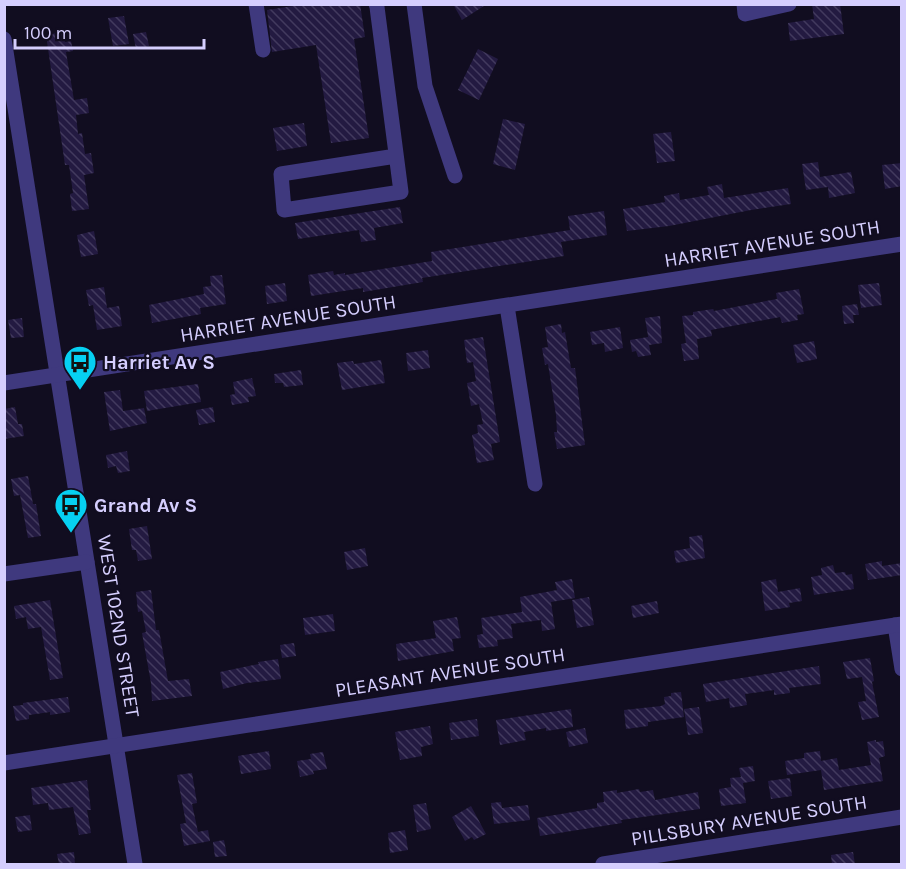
<svg xmlns="http://www.w3.org/2000/svg" width="906" height="869" font-family="Karla,sans-serif">
  <style>
    .building { fill: url(#building-back-hatch) }
    .lines { fill: none; stroke-linecap: round; stroke-linejoin: round }
    .minor { stroke: #3f397e; stroke-width: 15 }
    .labels { text-anchor: middle; stroke-width: 4.5; stroke-linejoin: round; paint-order: stroke }
    .street-label { font-size: 20px; fill: #d5cefe; stroke: #110d20 }
    .poi-label { font-size: 20px; font-weight: bold; fill: #d5cefe; stroke: #110d20; text-anchor: start }
  </style>
  <defs>
    <pattern id="building-back-hatch" width="6" height="6" patternUnits="userSpaceOnUse" patternTransform="scale(1.5)"><rect width="6" height="6" fill="#231a41"/><path d="M-1 5l2 2M0 0l6 6M5-1l2 2" fill="none" stroke="#423a5e"/></pattern>
  </defs>
  <rect width="100%" height="100%" fill="#110d20"/>
  <g class="building">
    <path d="M 306,4 L 360,4 L 365,37 L 354,39 L 369,138 L 331,143 L 316,45 L 272,52 L 267,10 Z"/>
    <path d="M 453,4 L 487,4 L 462,20 Z"/>
    <path d="M 812,4 L 840,4 L 844,34 L 790,41 L 788,23 L 814,19 Z"/>
    <path d="M 124,16 L 129,44 L 113,46 L 108,18 Z"/>
    <path d="M 63,32 L 65,42 L 71,41 L 73,51 L 66,52 L 74,100 L 87,98 L 89,113 L 76,115 L 78,134 L 82,133 L 85,154 L 91,153 L 94,173 L 84,175 L 89,209 L 72,211 L 70,194 L 73,193 L 69,165 L 65,165 L 46,35 Z"/>
    <path d="M 146,32 L 149,46 L 136,49 L 133,34 Z"/>
    <path d="M 478,49 L 498,59 L 479,100 L 458,90 Z"/>
    <path d="M 503,119 L 525,124 L 515,170 L 493,164 Z"/>
    <path d="M 304,123 L 307,146 L 277,151 L 273,128 Z"/>
    <path d="M 671,132 L 675,161 L 657,163 L 653,134 Z"/>
    <path d="M 818,162 L 820,177 L 851,172 L 855,193 L 829,198 L 828,187 L 806,190 L 802,164 Z"/>
    <path d="M 902,163 L 902,186 L 885,189 L 882,165 Z"/>
    <path d="M 722,184 L 724,198 L 788,188 L 791,204 L 751,210 L 669,226 L 627,231 L 623,209 L 665,202 L 664,196 L 679,193 L 680,200 L 709,195 L 707,187 Z"/>
    <path d="M 400,207 L 403,223 L 374,228 L 376,240 L 361,242 L 359,230 L 298,239 L 295,223 Z"/>
    <path d="M 604,211 L 607,235 L 561,242 L 564,256 L 422,278 L 423,282 L 363,292 L 363,288 L 311,296 L 308,275 L 333,271 L 334,275 L 345,273 L 345,275 L 432,261 L 431,252 L 570,230 L 568,216 Z"/>
    <path d="M 94,231 L 98,254 L 81,257 L 77,235 Z"/>
    <path d="M 222,275 L 226,304 L 200,308 L 201,314 L 152,323 L 149,305 L 204,294 L 203,287 L 211,286 L 210,276 Z"/>
    <path d="M 285,283 L 287,301 L 267,304 L 265,286 Z"/>
    <path d="M 879,283 L 882,305 L 861,308 L 858,285 Z"/>
    <path d="M 104,287 L 107,308 L 119,306 L 122,326 L 97,330 L 93,305 L 89,306 L 86,290 Z"/>
    <path d="M 799,289 L 804,314 L 797,315 L 798,320 L 782,323 L 780,317 L 711,330 L 712,336 L 697,339 L 699,359 L 684,361 L 681,344 L 686,343 L 682,316 L 693,315 L 693,312 L 713,309 L 714,311 L 777,299 L 776,293 Z"/>
    <path d="M 857,304 L 859,315 L 853,315 L 854,323 L 844,324 L 842,306 Z"/>
    <path d="M 660,316 L 662,343 L 649,345 L 651,355 L 638,357 L 636,351 L 632,352 L 630,340 L 648,337 L 649,342 L 645,318 Z"/>
    <path d="M 22,318 L 24,337 L 11,338 L 8,320 Z"/>
    <path d="M 561,324 L 562,333 L 565,332 L 571,368 L 575,368 L 585,445 L 557,449 L 554,432 L 557,432 L 556,415 L 548,364 L 545,365 L 542,348 L 548,347 L 545,327 Z"/>
    <path d="M 620,327 L 623,348 L 605,352 L 604,343 L 592,345 L 590,332 Z"/>
    <path d="M 483,337 L 500,442 L 491,444 L 494,460 L 477,463 L 472,435 L 478,433 L 477,425 L 483,424 L 479,404 L 471,406 L 467,383 L 476,381 L 473,362 L 467,363 L 464,340 Z"/>
    <path d="M 814,341 L 817,359 L 797,363 L 793,345 Z"/>
    <path d="M 428,350 L 430,368 L 408,371 L 406,353 Z"/>
    <path d="M 381,360 L 385,383 L 342,390 L 337,363 L 353,361 L 354,364 Z"/>
    <path d="M 301,370 L 303,385 L 284,387 L 283,383 L 275,383 L 274,374 Z"/>
    <path d="M 252,378 L 256,396 L 248,397 L 249,402 L 232,405 L 230,395 L 235,394 L 233,382 Z"/>
    <path d="M 198,384 L 201,402 L 147,411 L 144,391 Z"/>
    <path d="M 120,390 L 123,411 L 144,408 L 147,423 L 110,431 L 104,392 Z"/>
    <path d="M 15,407 L 18,424 L 22,424 L 24,436 L 4,439 L 4,409 Z"/>
    <path d="M 213,407 L 215,422 L 199,425 L 196,410 Z"/>
    <path d="M 127,451 L 130,471 L 118,473 L 116,466 L 108,468 L 106,455 Z"/>
    <path d="M 28,476 L 33,504 L 36,504 L 41,536 L 28,538 L 20,495 L 14,496 L 11,479 Z"/>
    <path d="M 147,526 L 152,559 L 138,561 L 136,550 L 132,550 L 129,529 Z"/>
    <path d="M 702,535 L 705,558 L 676,563 L 674,551 L 690,548 L 689,537 Z"/>
    <path d="M 365,548 L 368,566 L 347,570 L 344,552 Z"/>
    <path d="M 882,561 L 882,566 L 902,563 L 902,575 L 868,580 L 865,564 Z"/>
    <path d="M 833,565 L 835,573 L 845,572 L 846,575 L 852,574 L 854,589 L 814,595 L 811,577 L 822,575 L 821,568 Z"/>
    <path d="M 572,579 L 575,598 L 551,602 L 555,629 L 542,631 L 541,620 L 511,624 L 513,638 L 497,640 L 498,646 L 479,648 L 477,635 L 483,634 L 481,618 L 522,612 L 520,597 L 557,590 L 555,582 Z"/>
    <path d="M 776,579 L 778,592 L 800,588 L 802,601 L 789,603 L 790,607 L 765,611 L 761,582 Z"/>
    <path d="M 151,590 L 156,630 L 159,630 L 168,681 L 189,679 L 192,696 L 152,701 L 151,683 L 142,633 L 146,632 L 142,611 L 138,612 L 136,592 Z"/>
    <path d="M 589,597 L 594,625 L 577,628 L 572,600 Z"/>
    <path d="M 50,600 L 63,678 L 50,680 L 41,627 L 28,629 L 26,617 L 16,619 L 14,606 Z"/>
    <path d="M 657,601 L 659,613 L 633,618 L 631,606 Z"/>
    <path d="M 333,614 L 335,631 L 305,635 L 303,618 Z"/>
    <path d="M 457,617 L 461,638 L 452,639 L 454,651 L 398,661 L 396,644 L 436,638 L 433,621 Z"/>
    <path d="M 294,643 L 296,656 L 282,658 L 280,645 Z"/>
    <path d="M 870,658 L 874,681 L 872,682 L 879,717 L 862,720 L 858,702 L 866,701 L 862,677 L 847,679 L 843,662 Z"/>
    <path d="M 278,659 L 281,679 L 247,683 L 223,689 L 220,672 L 259,664 L 258,662 Z"/>
    <path d="M 819,666 L 821,684 L 789,688 L 790,693 L 774,695 L 774,690 L 745,694 L 747,705 L 730,708 L 729,698 L 706,702 L 703,684 Z"/>
    <path d="M 681,692 L 684,717 L 648,722 L 648,726 L 626,729 L 624,710 L 661,706 L 665,704 L 664,697 L 671,696 L 671,693 Z"/>
    <path d="M 68,697 L 70,712 L 50,715 L 50,712 L 29,715 L 29,719 L 16,721 L 13,706 L 23,705 L 23,703 Z"/>
    <path d="M 699,707 L 703,733 L 688,735 L 684,709 Z"/>
    <path d="M 571,709 L 573,727 L 546,731 L 546,728 L 524,732 L 526,740 L 500,745 L 496,720 Z"/>
    <path d="M 477,719 L 479,736 L 451,740 L 449,723 Z"/>
    <path d="M 430,726 L 433,744 L 421,747 L 422,756 L 400,760 L 395,732 Z"/>
    <path d="M 585,728 L 588,743 L 569,747 L 566,732 Z"/>
    <path d="M 876,740 L 876,742 L 883,741 L 885,756 L 879,758 L 883,781 L 824,790 L 821,770 L 787,775 L 785,761 L 804,758 L 804,753 L 820,751 L 821,761 L 837,758 L 839,770 L 871,765 L 867,742 Z"/>
    <path d="M 269,751 L 271,769 L 241,774 L 238,756 Z"/>
    <path d="M 323,752 L 327,769 L 313,771 L 314,774 L 300,777 L 297,761 L 311,759 L 310,754 Z"/>
    <path d="M 753,766 L 755,781 L 743,783 L 746,803 L 721,806 L 719,789 L 731,787 L 730,778 L 741,777 L 739,768 Z"/>
    <path d="M 192,773 L 197,803 L 192,804 L 198,832 L 208,830 L 210,841 L 184,846 L 180,824 L 186,823 L 177,775 Z"/>
    <path d="M 790,778 L 792,796 L 771,799 L 768,781 Z"/>
    <path d="M 87,780 L 91,810 L 87,810 L 91,833 L 79,835 L 73,807 L 49,810 L 48,803 L 33,805 L 31,788 Z"/>
    <path d="M 639,789 L 640,792 L 653,790 L 655,800 L 698,792 L 700,809 L 621,820 L 622,823 L 540,836 L 537,818 L 597,808 L 597,803 L 604,802 L 603,792 L 617,790 L 617,793 Z"/>
    <path d="M 501,802 L 502,808 L 528,805 L 530,820 L 494,824 L 491,803 Z"/>
    <path d="M 426,803 L 431,829 L 417,832 L 413,805 Z"/>
    <path d="M 471,806 L 486,834 L 474,840 L 472,837 L 465,841 L 452,817 Z"/>
    <path d="M 30,815 L 32,830 L 18,832 L 15,817 Z"/>
    <path d="M 405,830 L 408,850 L 390,853 L 388,833 Z"/>
    <path d="M 224,840 L 227,856 L 215,857 L 213,842 Z"/>
    <path d="M 74,852 L 75,864 L 59,864 L 57,854 Z"/>
    <path d="M 853,852 L 855,864 L 832,864 L 831,855 Z"/>
  </g>
  <g class="lines">
    <g class="minor">
      <path d="M 256,4 L 263,50"/>
      <path d="M 376,4 L 377,7 L 401,192 L 284,210 L 281,174 L 396,156"/>
      <path d="M 414,4 L 425,86 L 455,176"/>
      <path d="M 744,4 L 745,14 L 789,4"/>
      <path d="M 4,39 L 135,864"/>
      <path d="M 507,306 L 535,484"/>
      <path d="M 4,383 L 902,244"/>
      <path d="M 4,574 L 87,562"/>
      <path d="M 895,625 L 902,669"/>
      <path d="M 4,763 L 902,624"/>
      <path d="M 603,864 L 902,817"/>
    </g>
  </g>
  <defs>
    <g id="bus-pin" transform="scale(1.725)"><path d="M0 17L-7.5 6A9.5 9.5 0 1 1 7.5 6Z" fill="#06d0f2" stroke="#110d20"/><path d="M-5-6H5V4H4V6H2V4H-2V6H-4V4H-5ZM-3.5-4V0h7V-4ZM-3.5 1.2v1.5H-2V1.2ZM2 1.2v1.5H3.5V1.2Z" fill="#111"/></g>
  </defs>
  <g fill-rule="evenodd">
    <use href="#bus-pin" x="80" y="362"/>
    <use href="#bus-pin" x="71" y="505"/>
  </g>
  <g class="labels">
    <g class="street-label">
      <text transform="translate(772 243) rotate(-9)" y="7">HARRIET AVENUE SOUTH</text>
      <text transform="translate(288 318) rotate(-9)" y="7">HARRIET AVENUE SOUTH</text>
      <text transform="translate(119 626) rotate(81)" y="7">WEST 102ND STREET</text>
      <text transform="translate(450 672) rotate(-9)" y="7">PLEASANT AVENUE SOUTH</text>
      <text transform="translate(749 820) rotate(-9)" y="7">PILLSBURY AVENUE SOUTH</text>
    </g>
    <g class="poi-label">
      <text x="103" y="369">Harriet Av S</text>
      <text x="94" y="512">Grand Av S</text>
    </g>
  </g>
  <rect width="906" height="869" fill="none" stroke="#d5cefe" stroke-width="12"/>
  <path d="M15 39v9h189v-9" fill="none" stroke="#d5cefe" stroke-width="3"/>
  <text x="24" y="39" font-size="18" fill="#d5cefe" stroke="#110d20" stroke-width="4.5" paint-order="stroke">100 m</text>
</svg>
